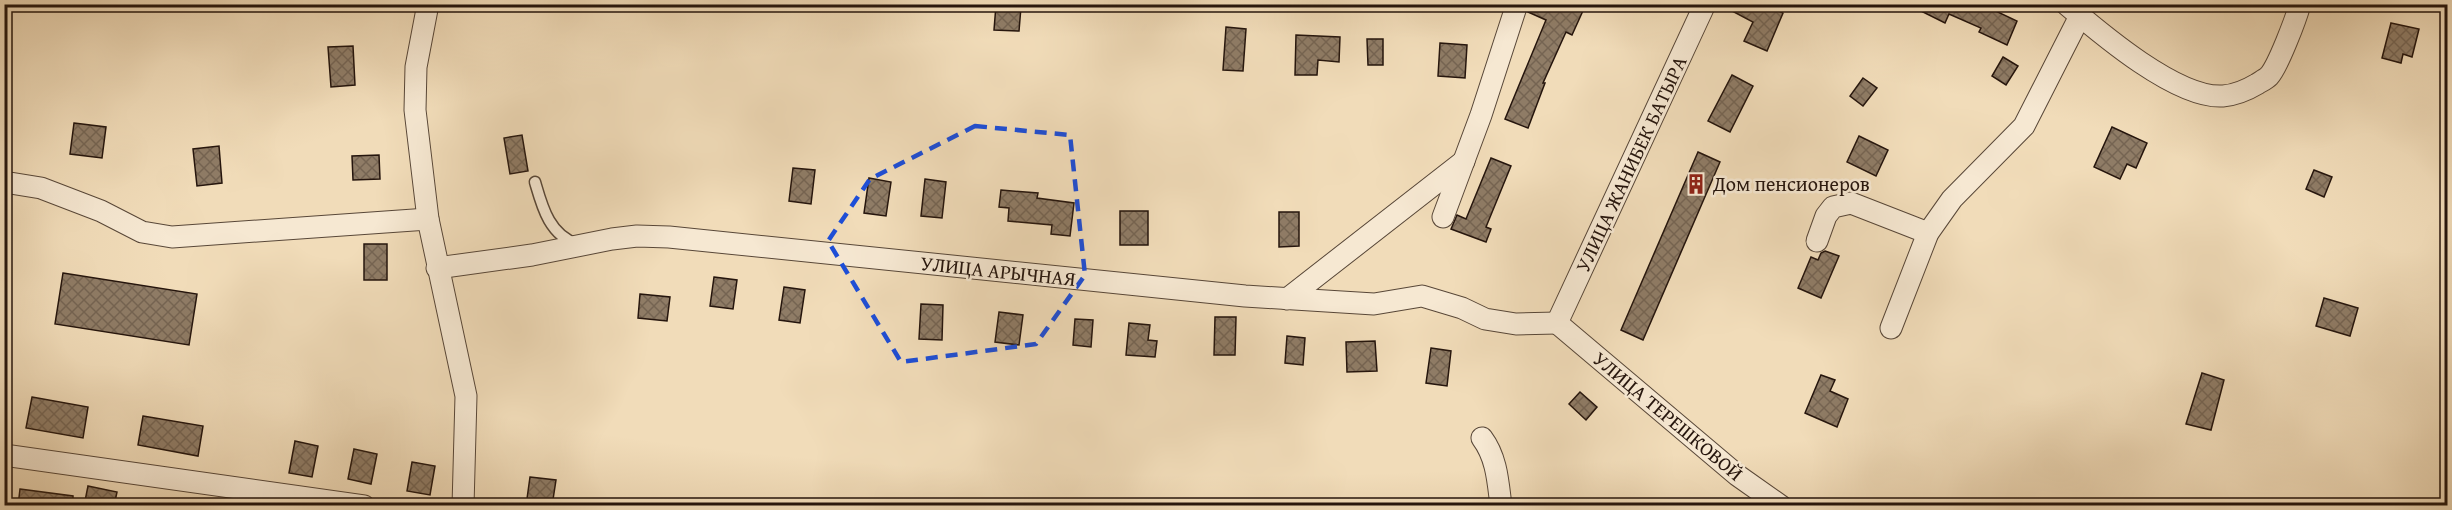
<svg xmlns="http://www.w3.org/2000/svg" width="2452" height="510" font-family="'Gentium Book Plus',serif">
  <style>
    .building { fill: url(#building-cross-hatch); stroke: #25150d; stroke-width: 1.5 }
    .lines { fill: none; stroke-linecap: round; stroke-linejoin: round }
    .service-casing { stroke: #584738; stroke-width: 13 }
    .minor-casing { stroke: #584738; stroke-width: 23 }
    .service { stroke: #f6e8d2; stroke-width: 10 }
    .minor { stroke: #f6e8d2; stroke-width: 21 }
    .marked { fill: none; stroke: #1d4ed8; stroke-width: 4.5; stroke-dasharray: 12 8; stroke-linejoin: round }
    .labels { text-anchor: middle; stroke-width: 5; stroke-linejoin: round; paint-order: stroke }
    .street-label { font-size: 20px; fill: #25150d; stroke: #f6e8d2 }
    .poi-label { font-size: 20px; fill: #25150d; stroke: #f6e8d2; text-anchor: start }
  </style>
  <defs>
    <pattern id="building-cross-hatch" width="8" height="8" patternUnits="userSpaceOnUse" patternTransform="scale(1.5)"><rect width="8" height="8" fill="#8f7c66"/><path d="M0 0l8 8M0 8l8-8" fill="none" stroke="#756452"/></pattern>
  </defs>
  <rect width="100%" height="100%" fill="#f1dcb9"/>
  <filter id="stains"><feTurbulence type="fractalNoise" baseFrequency=".00333" numOctaves="4"/><feColorMatrix values="0 0 0 0 .2 0 0 0 0 .09 0 0 0 0 .02 0 0 0 .5 -.17"/></filter>
  <radialGradient id="worn" r=".72"><stop offset=".6" stop-color="#630" stop-opacity="0"/><stop offset="1" stop-color="#630" stop-opacity=".3"/></radialGradient>
  <g class="building">
    <path d="M 1529,4 L 1586,4 L 1572,35 L 1566,32 L 1543,83 L 1545,83 L 1528,128 L 1505,119 L 1546,20 L 1528,12 Z"/>
    <path d="M 1719,4 L 1764,4 L 1783,13 L 1767,51 L 1744,41 L 1753,22 Z"/>
    <path d="M 1907,4 L 1981,4 L 2017,21 L 2007,45 L 1979,32 L 1981,28 L 1949,14 L 1945,23 Z"/>
    <path d="M 996,5 L 1021,7 L 1019,31 L 994,30 Z"/>
    <path d="M 2391,23 L 2419,29 L 2412,57 L 2403,54 L 2401,63 L 2382,58 Z"/>
    <path d="M 1226,27 L 1246,29 L 1243,71 L 1223,70 Z"/>
    <path d="M 1296,35 L 1340,37 L 1339,62 L 1318,60 L 1317,75 L 1295,75 Z"/>
    <path d="M 1367,39 L 1383,39 L 1383,65 L 1368,65 Z"/>
    <path d="M 1440,43 L 1467,45 L 1465,78 L 1438,76 Z"/>
    <path d="M 353,46 L 355,85 L 331,87 L 328,47 Z"/>
    <path d="M 2003,57 L 2018,66 L 2006,85 L 1992,76 Z"/>
    <path d="M 1732,75 L 1753,86 L 1730,132 L 1708,121 Z"/>
    <path d="M 1863,78 L 1877,88 L 1863,106 L 1850,96 Z"/>
    <path d="M 74,123 L 106,127 L 102,158 L 70,154 Z"/>
    <path d="M 2112,127 L 2147,143 L 2136,168 L 2127,164 L 2120,179 L 2094,167 Z"/>
    <path d="M 522,135 L 528,171 L 510,174 L 504,138 Z"/>
    <path d="M 1859,136 L 1888,150 L 1876,176 L 1847,162 Z"/>
    <path d="M 219,146 L 222,183 L 197,186 L 193,149 Z"/>
    <path d="M 1698,152 L 1720,162 L 1643,340 L 1621,330 Z"/>
    <path d="M 379,155 L 380,179 L 353,180 L 352,156 Z"/>
    <path d="M 1491,158 L 1511,166 L 1486,227 L 1491,229 L 1486,242 L 1451,229 L 1457,215 L 1466,219 Z"/>
    <path d="M 793,168 L 815,170 L 811,204 L 789,201 Z"/>
    <path d="M 2314,170 L 2332,177 L 2324,197 L 2306,189 Z"/>
    <path d="M 869,178 L 891,182 L 886,216 L 864,213 Z"/>
    <path d="M 925,179 L 946,182 L 942,218 L 921,216 Z"/>
    <path d="M 1001,190 L 1038,193 L 1037,198 L 1074,203 L 1070,236 L 1051,234 L 1052,225 L 1008,221 L 1009,208 L 999,207 Z"/>
    <rect x="1120" y="211" width="28" height="34"/>
    <path d="M 1279,212 L 1299,212 L 1299,246 L 1279,247 Z"/>
    <rect x="364" y="244" width="23" height="36"/>
    <path d="M 1825,251 L 1839,256 L 1821,298 L 1798,288 L 1811,257 L 1818,260 L 1821,253 Z"/>
    <path d="M 63,273 L 197,294 L 189,345 L 55,324 Z"/>
    <path d="M 714,277 L 737,280 L 733,309 L 710,306 Z"/>
    <path d="M 784,287 L 805,290 L 800,323 L 779,320 Z"/>
    <path d="M 640,294 L 670,297 L 667,321 L 638,318 Z"/>
    <path d="M 2324,298 L 2358,308 L 2350,336 L 2316,326 Z"/>
    <path d="M 921,304 L 943,305 L 942,340 L 919,339 Z"/>
    <path d="M 999,312 L 1023,315 L 1019,345 L 995,342 Z"/>
    <path d="M 1215,317 L 1236,317 L 1235,355 L 1214,355 Z"/>
    <path d="M 1075,319 L 1093,320 L 1091,347 L 1073,345 Z"/>
    <path d="M 1129,323 L 1150,325 L 1148,340 L 1157,341 L 1155,357 L 1126,355 Z"/>
    <path d="M 1287,336 L 1305,338 L 1303,365 L 1285,363 Z"/>
    <path d="M 1375,341 L 1377,371 L 1347,372 L 1346,342 Z"/>
    <path d="M 1431,348 L 1451,351 L 1447,386 L 1426,383 Z"/>
    <path d="M 2202,373 L 2224,380 L 2211,430 L 2186,424 Z"/>
    <path d="M 1821,375 L 1835,380 L 1830,391 L 1848,399 L 1837,427 L 1805,413 Z"/>
    <path d="M 1580,392 L 1597,407 L 1586,420 L 1569,404 Z"/>
    <path d="M 32,397 L 88,407 L 83,438 L 26,428 Z"/>
    <path d="M 143,416 L 203,426 L 198,456 L 138,445 Z"/>
    <path d="M 295,441 L 318,446 L 312,477 L 289,473 Z"/>
    <path d="M 354,449 L 377,454 L 371,484 L 348,479 Z"/>
    <path d="M 412,462 L 435,466 L 430,495 L 407,491 Z"/>
    <path d="M 530,477 L 556,480 L 552,506 L 526,506 Z"/>
    <path d="M 88,486 L 117,492 L 114,506 L 84,506 Z"/>
    <path d="M 20,489 L 73,496 L 73,506 L 18,506 Z"/>
  </g>
  <g class="lines">
    <g class="service-casing">
      <path id="service" d="M 535,182 C 542,206 549,235 577,244"/>
    </g>
    <g class="minor-casing">
      <g id="minor">
        <path d="M 428,4 L 416,67 L 415,110 L 428,219 L 466,396 L 463,506"/>
        <path d="M 2066,4 C 2100,33 2177,99 2223,96 C 2235,95 2247,90 2257,84 C 2260,82 2266,79 2269,76 C 2278,66 2296,19 2300,4"/>
        <path d="M 4,182 L 41,188 L 101,211 L 142,232 L 172,237 L 428,219"/>
        <path d="M 1443,217 L 1481,115 L 1517,4"/>
        <path d="M 1817,241 L 1826,216 L 1833,207 L 1851,203 L 1928,233"/>
        <path d="M 437,268 L 532,255 L 612,239 L 637,236 L 669,237 L 1245,296 L 1374,304 L 1422,296 L 1462,308 L 1485,319 L 1516,324 L 1557,323"/>
        <path d="M 1287,299 L 1464,161"/>
        <path d="M 1557,323 L 1705,4"/>
        <path d="M 1557,323 L 1737,475 L 1781,506"/>
        <path d="M 1891,328 L 1928,233 L 1952,199 L 2024,126 L 2080,16"/>
        <path d="M 1482,438 C 1497,458 1498,482 1501,506"/>
        <path d="M 4,455 L 364,506"/>
      </g>
    </g>
    <use href="#service" class="service"/>
    <use href="#minor" class="minor"/>
  </g>
  <path class="marked" d="M 975,126 L 1070,135 L 1085,275 L 1036,344 L 901,362 L 828,241 L 870,179 Z"/>
  <defs>
    <g id="building-bare" transform="scale(1.62)"><path d="M-4-6H4V6H1V3H-1V6H-4ZM-2.5-4.3h1.7v1.8h-1.7ZM.8-4.3h1.7v1.8H.8ZM-2.5-1h1.7V.8h-1.7ZM.8-1h1.7V.8H.8Z" fill="#8f2418" stroke="#f6e8d2" stroke-width="2.5" paint-order="stroke"/></g>
  </defs>
  <g fill-rule="evenodd">
    <use href="#building-bare" x="1696" y="184"/>
  </g>
  <g class="labels">
    <g class="street-label">
      <text transform="translate(1631 164) rotate(-65)" y="7">УЛИЦА ЖАНИБЕК БАТЫРА</text>
      <text transform="translate(998 271) rotate(6)" y="7">УЛИЦА АРЫЧНАЯ</text>
      <text transform="translate(1668 416) rotate(40)" y="7">УЛИЦА ТЕРЕШКОВОЙ</text>
    </g>
    <g class="poi-label">
      <text x="1713" y="191">Дом пенсионеров</text>
    </g>
  </g>
  <rect width="2452" height="510" fill="none" stroke="#f1dcb9" stroke-width="24"/>
  <rect x="6" y="6" width="2440" height="498" fill="none" stroke="#25150d" stroke-width="3"/>
  <rect x="12" y="12" width="2428" height="486" fill="none" stroke="#25150d" stroke-width="1.5"/>
  <rect width="100%" height="100%" filter="url(#stains)"/>
  <rect width="100%" height="100%" fill="url(#worn)"/>
</svg>
